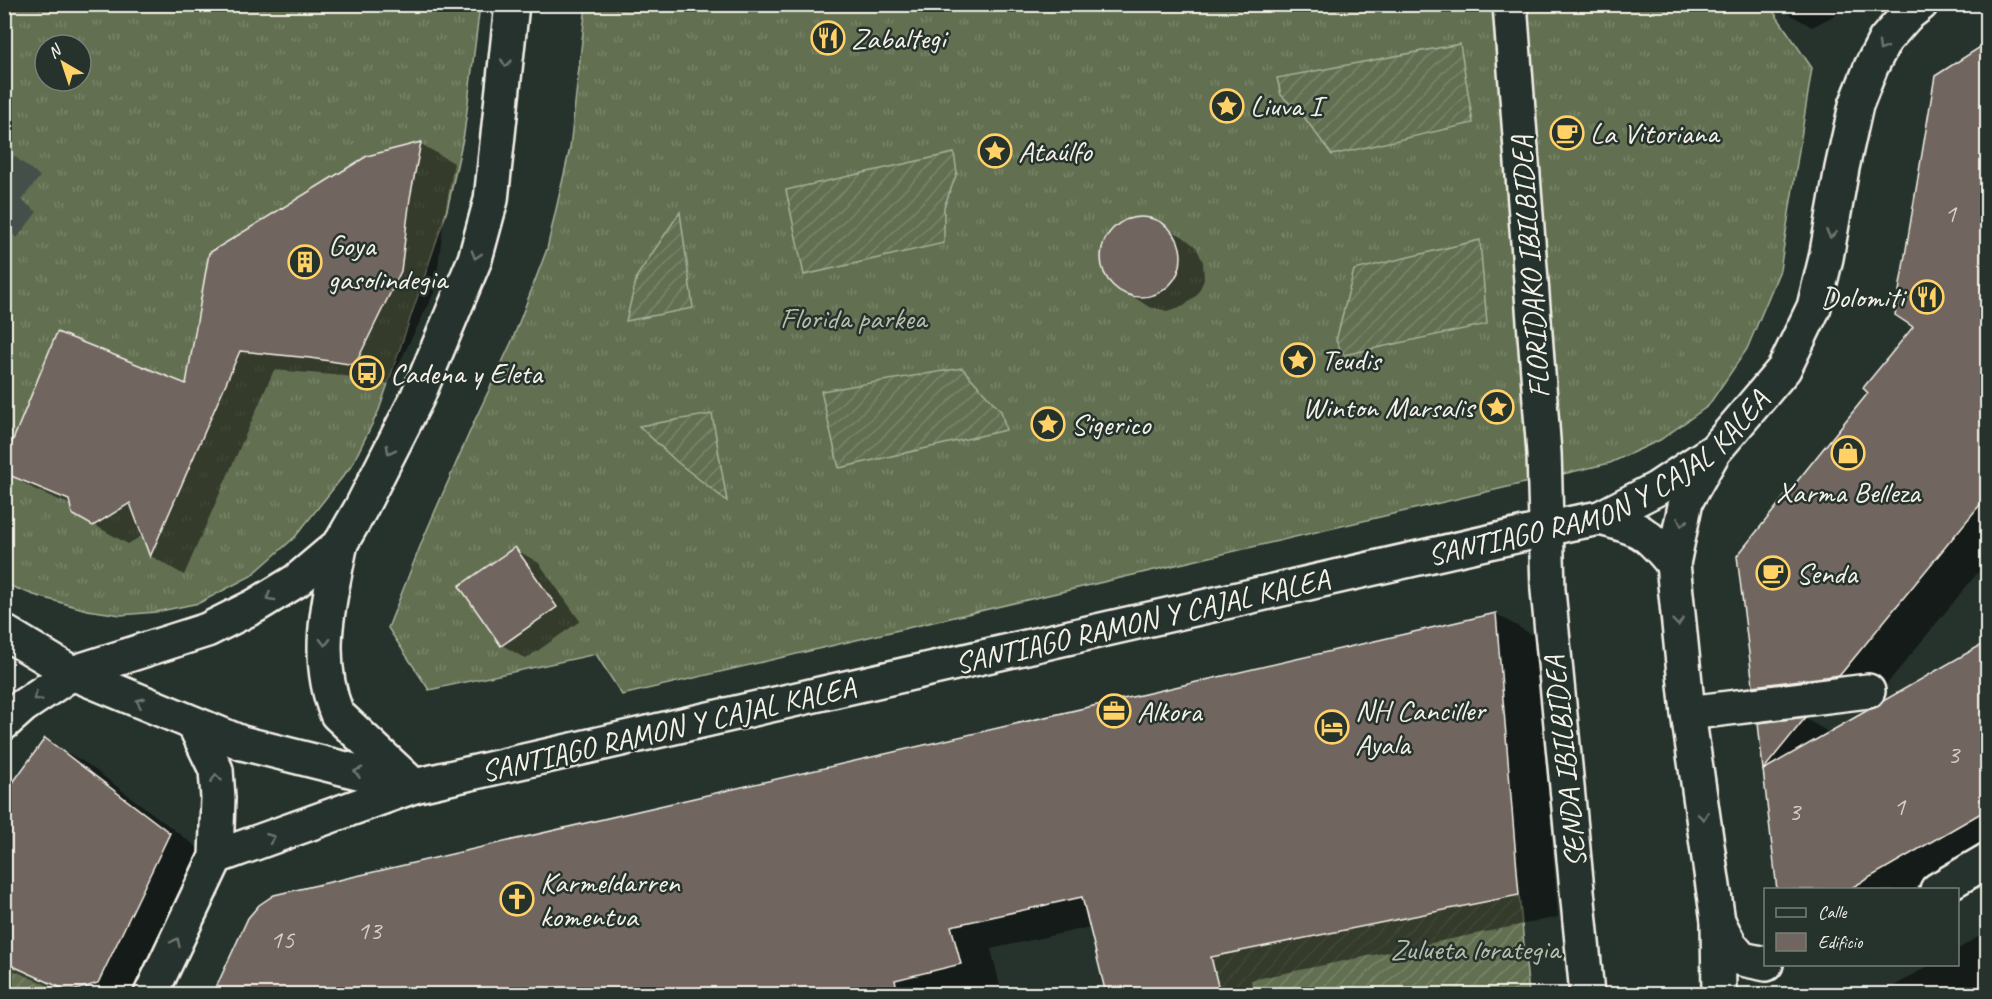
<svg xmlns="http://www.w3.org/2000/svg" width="1992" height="999" font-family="Caveat,sans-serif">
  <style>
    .grass { fill: url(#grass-tufts); stroke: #abb09c; stroke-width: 1.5; fill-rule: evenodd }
    .garden { fill: url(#garden-furrows); stroke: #abb09c; stroke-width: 1.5 }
    .shadow { fill: #0007 }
    .building { fill: #716560; stroke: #f4f1e8; stroke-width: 1.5 }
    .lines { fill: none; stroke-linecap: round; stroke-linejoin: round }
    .minor-tunnel { stroke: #455049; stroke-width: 33; stroke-dasharray: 33 16; stroke-linecap: butt }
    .minor-casing { stroke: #f4f1e8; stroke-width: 38 }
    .major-casing { stroke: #f4f1e8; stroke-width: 38 }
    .minor { stroke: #26332d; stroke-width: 33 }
    .major { stroke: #26332d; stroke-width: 33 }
    .oneway { stroke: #6e766e }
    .labels { text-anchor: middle; stroke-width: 5; stroke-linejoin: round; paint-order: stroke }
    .number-label { font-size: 27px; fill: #d3cec6 }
    .poi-label { font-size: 30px; fill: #f4f1e8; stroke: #26332d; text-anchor: start }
    .street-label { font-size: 30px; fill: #f4f1e8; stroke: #26332d }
    .park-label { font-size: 30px; fill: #babdac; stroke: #26332d }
  </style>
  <defs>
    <pattern id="grass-tufts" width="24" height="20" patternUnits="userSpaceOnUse" patternTransform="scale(1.5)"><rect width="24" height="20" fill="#627051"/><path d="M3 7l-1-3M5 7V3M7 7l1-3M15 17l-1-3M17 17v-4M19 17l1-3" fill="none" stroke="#79856a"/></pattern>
    <pattern id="garden-furrows" width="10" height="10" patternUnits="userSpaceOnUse" patternTransform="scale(1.5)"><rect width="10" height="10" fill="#627051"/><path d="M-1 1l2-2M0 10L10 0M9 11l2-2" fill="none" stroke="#79856a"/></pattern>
  </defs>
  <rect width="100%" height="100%" fill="#26332d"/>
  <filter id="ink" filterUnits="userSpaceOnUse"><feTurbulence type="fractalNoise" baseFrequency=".0167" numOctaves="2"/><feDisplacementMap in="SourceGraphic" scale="12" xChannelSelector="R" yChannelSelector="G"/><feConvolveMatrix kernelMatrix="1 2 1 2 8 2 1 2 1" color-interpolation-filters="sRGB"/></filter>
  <g filter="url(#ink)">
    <g class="grass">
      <path d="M 4,5 L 480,5 L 464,134 L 447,210 L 379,410 L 352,465 L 295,537 L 251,576 L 199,603 L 156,612 L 121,615 L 87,610 L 34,595 L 5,584 ZM 45,45 L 81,45 L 81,81 L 45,81 Z"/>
      <path d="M 586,5 L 1769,5 L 1812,68 L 1780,270 L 1747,349 L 1708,406 L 1660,440 L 1610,463 L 622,695 L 596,654 L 429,690 L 388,628 L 423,539 L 474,422 L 512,341 L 547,249 L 570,148 Z"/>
    </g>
    <g class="garden">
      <path d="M 1460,44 L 1473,123 L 1332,155 L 1304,117 L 1281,95 L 1277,78 Z"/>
      <path d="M 954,153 L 957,173 L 944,207 L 944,243 L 804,275 L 786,190 Z"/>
      <path d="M 680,212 L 693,308 L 626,321 L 637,276 Z"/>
      <path d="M 1480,240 L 1487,324 L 1344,355 L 1336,341 L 1354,270 Z"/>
      <path d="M 962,368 L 1001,411 L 1006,430 L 839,468 L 821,391 Z"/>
      <path d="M 712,414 L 727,501 L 677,462 L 639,426 Z"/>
      <path d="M 1519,895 L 1529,994 L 1220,994 L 1211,957 Z"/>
      <path d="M 5,962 L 70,992 L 69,994 L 5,994 Z"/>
    </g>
    <g class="shadow">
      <path d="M 1772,4 L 1856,4 L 1812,27 Z"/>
      <path d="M 1988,43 L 1988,560 L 1877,696 L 1791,706 L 1755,685 L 1870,393 L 1915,327 Z"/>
      <path d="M 421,144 L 454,163 L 444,218 L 435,291 L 389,384 L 345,376 L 274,370 L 184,575 L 151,556 L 143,535 L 128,544 L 73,513 L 71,505 L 36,490 L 4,472 L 188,386 L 368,157 Z"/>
      <path d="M 1140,218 L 1157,222 L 1182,236 L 1196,247 L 1203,262 L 1204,280 L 1197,295 L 1184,306 L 1167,311 L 1149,307 L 1111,282 L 1103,267 L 1103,249 L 1110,234 L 1123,223 Z"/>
      <path d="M 515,549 L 539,563 L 580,621 L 526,659 L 502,645 Z"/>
      <path d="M 1496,614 L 1536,637 L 1558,917 L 1251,980 L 1254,994 L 1107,994 L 1090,927 L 991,949 L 1002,994 L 214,994 L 249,919 L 275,896 Z"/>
      <path d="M 1988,642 L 1988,845 L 1911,890 L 1778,890 L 1766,770 L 1764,769 L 1759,725 L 1806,719 L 1830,733 L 1880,708 Z"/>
      <path d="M 46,740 L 87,764 L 210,857 L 145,994 L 67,994 L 4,966 L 4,799 Z"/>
      <path d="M 1988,931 L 1988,994 L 1881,994 L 1931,964 L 1958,964 L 1958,949 Z"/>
    </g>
    <g class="building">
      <path d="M 1988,42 L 1988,495 L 1840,675 L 1753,686 L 1737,556 L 1868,393 L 1863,388 L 1913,327 L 1895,315 L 1935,76 Z"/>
      <path d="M 421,142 L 410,198 L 401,271 L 355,365 L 310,358 L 240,351 L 150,557 L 130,503 L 93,526 L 72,514 L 69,500 L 4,473 L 4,462 L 57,332 L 186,384 L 209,253 L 367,156 Z"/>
      <circle cx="1141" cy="257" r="40"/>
      <path d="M 515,547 L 557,607 L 501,646 L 459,586 Z"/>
      <path d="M 1496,613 L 1519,895 L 1211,957 L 1220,994 L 1106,994 L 1082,897 L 951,926 L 961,964 L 895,980 L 898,994 L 213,994 L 248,918 L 259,905 L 274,895 Z"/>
      <path d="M 1988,641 L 1988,809 L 1848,890 L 1777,890 L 1763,770 L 1868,710 L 1879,706 L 1883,701 Z"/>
      <path d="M 1806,717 L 1763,770 L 1758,723 Z"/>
      <path d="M 45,738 L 170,833 L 98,983 L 70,992 L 4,962 L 4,795 Z"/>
    </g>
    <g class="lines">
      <path class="minor-tunnel" d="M 4,169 L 32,191 L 4,228"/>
      <g class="minor-casing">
        <g id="minor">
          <path d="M 1510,4 L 1544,453 L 1548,590 L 1587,994"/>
          <path d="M 341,543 C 329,601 314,657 337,714 L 414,786"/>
          <path d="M 72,673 L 207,630 L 255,606 L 296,581 L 341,543 L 360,510 L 417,398 L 475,259 L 491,200 L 512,4"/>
          <path d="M 1688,713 L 1868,691"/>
          <path d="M 1718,921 L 1719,994"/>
        </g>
      </g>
      <g class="major-casing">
        <g id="major">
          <path d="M 1712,455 L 1686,501 L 1673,564 L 1688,713 L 1718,921 L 1730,945 L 1742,959 L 1766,964"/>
          <path d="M 1600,518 C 1640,528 1647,532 1673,564"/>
          <path id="s1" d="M 4,632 L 72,673 L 242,743 L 414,786 L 1573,523 L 1600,518 L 1656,489 L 1715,450 L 1784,369 L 1814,307 L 1826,258 L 1842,168 L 1856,105 L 1871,67 L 1885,40 L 1907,15 L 1921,4"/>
          <path d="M 4,723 L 23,706 L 72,673"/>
          <path d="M 216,857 L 414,786"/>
          <path d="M 1937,890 L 1988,860"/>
          <path d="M 151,994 L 216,857 L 218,798 L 216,770 L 194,724"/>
        </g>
      </g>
      <use href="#minor" class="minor"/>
      <use href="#major" class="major"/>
    </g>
    <defs><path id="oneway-chevron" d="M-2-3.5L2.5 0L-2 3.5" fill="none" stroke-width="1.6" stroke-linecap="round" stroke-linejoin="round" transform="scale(1.5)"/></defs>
    <g class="oneway">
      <use href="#oneway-chevron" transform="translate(1882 47) rotate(120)"/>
      <use href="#oneway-chevron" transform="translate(506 63) rotate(96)"/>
      <use href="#oneway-chevron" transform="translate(1831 234) rotate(100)"/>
      <use href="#oneway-chevron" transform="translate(476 255) rotate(107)"/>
      <use href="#oneway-chevron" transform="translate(390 450) rotate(117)"/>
      <use href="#oneway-chevron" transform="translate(1682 522) rotate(102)"/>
      <use href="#oneway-chevron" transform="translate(270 597) rotate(149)"/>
      <use href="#oneway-chevron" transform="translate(1678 622) rotate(84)"/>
      <use href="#oneway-chevron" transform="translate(325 642) rotate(89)"/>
      <use href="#oneway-chevron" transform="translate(37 697) rotate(146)"/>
      <use href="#oneway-chevron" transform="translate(140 702) rotate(-157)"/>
      <use href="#oneway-chevron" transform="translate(358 772) rotate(-166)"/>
      <use href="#oneway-chevron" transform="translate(216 778) rotate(-97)"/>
      <use href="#oneway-chevron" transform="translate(1703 816) rotate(82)"/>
      <use href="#oneway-chevron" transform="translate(271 838) rotate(-20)"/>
      <use href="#oneway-chevron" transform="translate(176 942) rotate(-65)"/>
    </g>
  </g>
  <defs>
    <g id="restaurant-ring" transform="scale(1.725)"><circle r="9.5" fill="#26332d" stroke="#ffd166" stroke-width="1.5"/><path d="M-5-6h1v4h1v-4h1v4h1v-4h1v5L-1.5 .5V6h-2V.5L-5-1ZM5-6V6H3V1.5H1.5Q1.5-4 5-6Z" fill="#ffd166"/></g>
    <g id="sight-ring" transform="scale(1.725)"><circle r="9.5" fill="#26332d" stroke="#ffd166" stroke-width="1.5"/><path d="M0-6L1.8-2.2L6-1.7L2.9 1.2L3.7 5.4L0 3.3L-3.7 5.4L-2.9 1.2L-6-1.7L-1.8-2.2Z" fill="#ffd166"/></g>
    <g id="cafe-ring" transform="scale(1.725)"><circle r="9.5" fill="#26332d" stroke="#ffd166" stroke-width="1.5"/><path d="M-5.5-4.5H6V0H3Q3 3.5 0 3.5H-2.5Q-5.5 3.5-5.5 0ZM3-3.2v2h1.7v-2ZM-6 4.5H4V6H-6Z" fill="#ffd166"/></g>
    <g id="building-ring" transform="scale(1.725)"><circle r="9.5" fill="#26332d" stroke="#ffd166" stroke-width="1.5"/><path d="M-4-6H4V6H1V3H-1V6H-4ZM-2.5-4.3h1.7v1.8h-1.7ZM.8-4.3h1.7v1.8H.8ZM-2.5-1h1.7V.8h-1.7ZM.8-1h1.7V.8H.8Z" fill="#ffd166"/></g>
    <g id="bus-ring" transform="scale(1.725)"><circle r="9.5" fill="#26332d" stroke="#ffd166" stroke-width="1.5"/><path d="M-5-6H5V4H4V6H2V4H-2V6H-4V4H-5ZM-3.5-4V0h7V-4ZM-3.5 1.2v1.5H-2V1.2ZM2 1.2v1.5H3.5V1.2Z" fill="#ffd166"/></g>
    <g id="shop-ring" transform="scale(1.725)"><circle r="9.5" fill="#26332d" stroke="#ffd166" stroke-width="1.5"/><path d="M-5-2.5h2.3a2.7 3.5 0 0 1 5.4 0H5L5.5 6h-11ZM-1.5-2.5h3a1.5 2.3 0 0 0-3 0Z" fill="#ffd166"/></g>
    <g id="office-ring" transform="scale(1.725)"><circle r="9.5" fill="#26332d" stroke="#ffd166" stroke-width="1.5"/><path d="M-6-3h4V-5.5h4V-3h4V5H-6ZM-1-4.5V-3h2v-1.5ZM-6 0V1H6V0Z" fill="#ffd166"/></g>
    <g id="hotel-ring" transform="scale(1.725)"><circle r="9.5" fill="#26332d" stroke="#ffd166" stroke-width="1.5"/><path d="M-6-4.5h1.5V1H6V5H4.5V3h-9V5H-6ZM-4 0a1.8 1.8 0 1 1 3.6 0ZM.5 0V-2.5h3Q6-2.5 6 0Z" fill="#ffd166"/></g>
    <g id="church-ring" transform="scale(1.725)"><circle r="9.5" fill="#26332d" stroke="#ffd166" stroke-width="1.5"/><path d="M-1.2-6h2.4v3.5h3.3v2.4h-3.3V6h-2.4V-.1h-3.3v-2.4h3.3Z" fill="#ffd166"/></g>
  </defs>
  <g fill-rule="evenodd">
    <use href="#restaurant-ring" x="828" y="38"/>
    <use href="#sight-ring" x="1227" y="106"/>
    <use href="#cafe-ring" x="1567" y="133"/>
    <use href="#sight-ring" x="995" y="151"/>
    <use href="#building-ring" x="305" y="262"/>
    <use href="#restaurant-ring" x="1927" y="297"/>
    <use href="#sight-ring" x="1298" y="360"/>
    <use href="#bus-ring" x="367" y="373"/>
    <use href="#sight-ring" x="1497" y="407"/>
    <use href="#sight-ring" x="1048" y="424"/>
    <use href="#shop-ring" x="1848" y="453"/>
    <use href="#cafe-ring" x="1773" y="573"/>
    <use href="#office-ring" x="1114" y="711"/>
    <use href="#hotel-ring" x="1332" y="727"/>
    <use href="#church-ring" x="517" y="899"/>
  </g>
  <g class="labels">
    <g class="number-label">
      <text x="1950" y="222">1</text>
      <text x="1953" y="763">3</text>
      <text x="1899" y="815">1</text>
      <text x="1794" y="820">3</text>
      <text x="369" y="939">13</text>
      <text x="282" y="948">15</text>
    </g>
    <g class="poi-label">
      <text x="851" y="48">Zabaltegi</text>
      <text x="1250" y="116">Liuva I</text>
      <text x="1590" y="143">La Vitoriana</text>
      <text x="1018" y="161">Ataúlfo</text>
      <text x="328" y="255">Goya<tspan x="328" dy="34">gasolindegia</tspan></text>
      <text x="1904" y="307" text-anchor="end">Dolomiti</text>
      <text x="1321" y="370">Teudis</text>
      <text x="390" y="383">Cadena y Eleta</text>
      <text x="1474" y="417" text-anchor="end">Winton Marsalis</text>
      <text x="1071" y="434">Sigerico</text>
      <text x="1848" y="502" text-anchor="middle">Xarma Belleza</text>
      <text x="1796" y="583">Senda</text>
      <text x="1355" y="720">NH Canciller<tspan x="1355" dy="34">Ayala</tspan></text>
      <text x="1137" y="721">Alkora</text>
      <text x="540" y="892">Karmeldarren<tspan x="540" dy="34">komentua</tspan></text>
    </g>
    <g class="street-label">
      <text transform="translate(1530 267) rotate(-94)" y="10">FLORIDAKO IBILBIDEA</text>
      <text dy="10" stroke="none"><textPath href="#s1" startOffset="1672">SANTIAGO RAMON Y CAJAL KALEA</textPath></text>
      <text transform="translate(1142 621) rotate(-13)" y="10">SANTIAGO RAMON Y CAJAL KALEA</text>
      <text transform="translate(668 729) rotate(-13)" y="10">SANTIAGO RAMON Y CAJAL KALEA</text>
      <text transform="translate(1565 762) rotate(-96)" y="10">SENDA IBILBIDEA</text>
    </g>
    <g class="park-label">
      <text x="853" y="328">Florida parkea</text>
      <text x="1475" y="959">Zulueta lorategia</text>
    </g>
  </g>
  <rect width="1992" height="999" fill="none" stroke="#26332d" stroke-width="24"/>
  <rect x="12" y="12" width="1968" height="975" fill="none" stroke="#f4f1e8" stroke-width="2" filter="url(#ink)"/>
  <rect x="1764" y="888" width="195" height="78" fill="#26332d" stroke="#787f78" stroke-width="1.5"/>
  <rect x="1776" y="908" width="30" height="9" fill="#26332d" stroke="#787f78" stroke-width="1.5"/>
  <text x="1818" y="918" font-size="18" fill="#f4f1e8">Calle</text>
  <rect x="1776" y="933" width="30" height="18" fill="#716560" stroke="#787f78" stroke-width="1.5"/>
  <text x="1818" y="948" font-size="18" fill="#f4f1e8">Edificio</text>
  <g transform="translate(63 63) rotate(321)"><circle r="28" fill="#26332d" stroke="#787f78" stroke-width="1.5"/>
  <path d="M0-4.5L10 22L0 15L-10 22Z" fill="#ffd166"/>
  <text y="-9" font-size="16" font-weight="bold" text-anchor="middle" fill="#f4f1e8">N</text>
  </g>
</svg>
